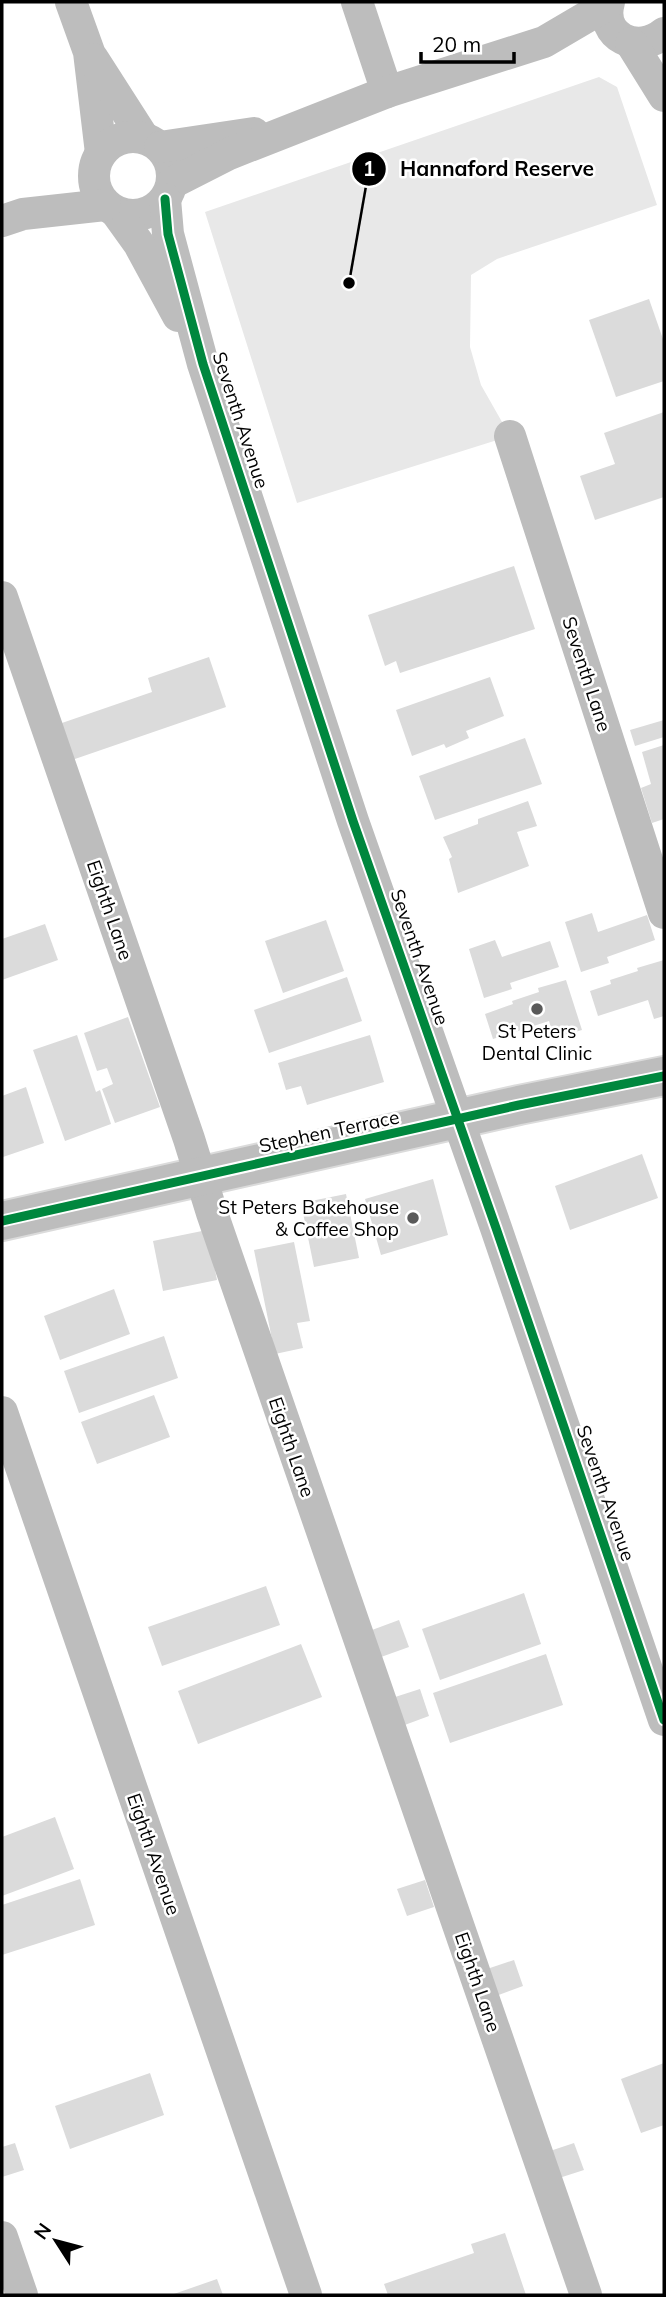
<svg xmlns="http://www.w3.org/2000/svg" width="666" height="2297" font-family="Mulish,sans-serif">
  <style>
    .green { fill: #e8e8e8 }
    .building { fill: #dbdbdb }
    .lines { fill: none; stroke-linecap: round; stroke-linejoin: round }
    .major-casing { stroke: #dbdbdb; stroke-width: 42 }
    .minor { stroke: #bdbdbd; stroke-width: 32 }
    .major { stroke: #bdbdbd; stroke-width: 38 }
    .cycleway-casing { stroke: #fff; stroke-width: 13 }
    .cycleway { stroke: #00873e; stroke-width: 9 }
    .poi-dot { fill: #595959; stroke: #fff; stroke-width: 2.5 }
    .labels { text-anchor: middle; stroke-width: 5; stroke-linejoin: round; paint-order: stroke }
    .street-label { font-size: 19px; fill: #000; stroke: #fff }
    .poi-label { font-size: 19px; fill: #000; stroke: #fff }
    .leader { fill: none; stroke: #000; stroke-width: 2.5 }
    .callout-dot { fill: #000; stroke: #fff; stroke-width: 2.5 }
    .mark-label { font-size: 21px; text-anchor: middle; font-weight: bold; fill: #fff }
    .callout-label { font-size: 21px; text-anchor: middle; font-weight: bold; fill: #000; stroke: #fff; stroke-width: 5; stroke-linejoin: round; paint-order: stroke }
  </style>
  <rect width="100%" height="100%" fill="#fff"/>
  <path class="green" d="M 599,77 L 617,87 L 657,205 L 497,259 L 471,275 L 470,347 L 481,385 L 510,436 L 297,503 L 205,212 Z"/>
  <g class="building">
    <path d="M 649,299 L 664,342 L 664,381 L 616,397 L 589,320 Z"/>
    <path d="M 664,412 L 664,497 L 595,520 L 580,476 L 615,464 L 604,433 Z"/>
    <path d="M 514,566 L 535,629 L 400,673 L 396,661 L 385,666 L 368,615 Z"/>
    <path d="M 209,657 L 226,707 L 72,760 L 59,724 L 152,692 L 148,678 Z"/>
    <path d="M 490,677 L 504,716 L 466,731 L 469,738 L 446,748 L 444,744 L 412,756 L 396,710 Z"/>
    <path d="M 664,720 L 664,737 L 635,746 L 630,730 Z"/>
    <path d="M 525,738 L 542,784 L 435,820 L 419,776 Z"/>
    <path d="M 664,745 L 664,819 L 652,823 L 641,788 L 651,784 L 642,752 Z"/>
    <path d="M 528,801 L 537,826 L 517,832 L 529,866 L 458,893 L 449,859 L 452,857 L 443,837 L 478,824 L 478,819 Z"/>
    <path d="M 592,913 L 598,932 L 647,915 L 655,940 L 607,957 L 609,963 L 581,972 L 565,922 Z"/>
    <path d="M 326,920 L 344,971 L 283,993 L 265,941 Z"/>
    <path d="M 45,924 L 58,960 L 2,980 L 2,939 Z"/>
    <path d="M 495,940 L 502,957 L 550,941 L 559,967 L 510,983 L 512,989 L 484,998 L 469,949 Z"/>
    <path d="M 664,960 L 664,1016 L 654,1019 L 648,1000 L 598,1016 L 590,991 L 611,984 L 610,980 L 638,971 L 637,968 Z"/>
    <path d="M 347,977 L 362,1021 L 269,1053 L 254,1010 Z"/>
    <path d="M 566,980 L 582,1030 L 554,1038 L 549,1021 L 493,1039 L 485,1014 L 513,1004 L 512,1001 L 539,992 L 538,988 Z"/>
    <path d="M 128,1017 L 160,1107 L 115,1123 L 102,1089 L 113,1084 L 107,1068 L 97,1071 L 84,1033 Z"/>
    <path d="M 77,1035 L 96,1092 L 100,1090 L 111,1124 L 65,1141 L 33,1050 Z"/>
    <path d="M 370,1035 L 384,1082 L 307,1105 L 301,1086 L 286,1090 L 278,1063 Z"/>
    <path d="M 26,1087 L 44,1143 L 3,1157 L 2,1096 Z"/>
    <path d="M 642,1154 L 658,1198 L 570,1230 L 555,1186 Z"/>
    <path d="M 433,1179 L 448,1235 L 381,1255 L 365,1199 Z"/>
    <path d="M 346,1194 L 359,1258 L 314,1267 L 301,1203 Z"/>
    <path d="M 207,1230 L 217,1280 L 163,1291 L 153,1241 Z"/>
    <path d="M 294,1242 L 310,1321 L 297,1323 L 303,1348 L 275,1354 L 254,1250 Z"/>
    <path d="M 114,1289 L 130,1334 L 60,1360 L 44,1316 Z"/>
    <path d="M 164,1336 L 178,1378 L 79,1413 L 64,1371 Z"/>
    <path d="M 154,1395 L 170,1437 L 97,1464 L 81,1422 Z"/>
    <path d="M 266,1586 L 280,1625 L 162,1666 L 148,1627 Z"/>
    <path d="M 524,1593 L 541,1644 L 440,1680 L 422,1629 Z"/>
    <path d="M 399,1620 L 409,1647 L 381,1657 L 372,1630 Z"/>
    <path d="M 301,1644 L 322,1697 L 198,1744 L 178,1691 Z"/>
    <path d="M 546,1654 L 563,1705 L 450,1743 L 433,1693 Z"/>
    <path d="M 420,1689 L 429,1716 L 402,1726 L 392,1698 Z"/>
    <path d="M 55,1817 L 74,1869 L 2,1896 L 2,1837 Z"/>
    <path d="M 80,1879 L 95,1925 L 2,1955 L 2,1905 Z"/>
    <path d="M 425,1880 L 434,1907 L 407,1916 L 397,1889 Z"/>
    <path d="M 514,1960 L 523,1986 L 496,1996 L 487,1969 Z"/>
    <path d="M 664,2063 L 664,2125 L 641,2133 L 621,2079 Z"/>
    <path d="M 150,2073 L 164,2115 L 70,2149 L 55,2106 Z"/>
    <path d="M 15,2143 L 24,2170 L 2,2177 L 2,2147 Z"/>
    <path d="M 574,2143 L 584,2170 L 556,2179 L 547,2152 Z"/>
    <path d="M 505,2233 L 526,2295 L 388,2295 L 384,2284 L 474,2253 L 471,2244 Z"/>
    <path d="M 217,2279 L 223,2295 L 171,2295 Z"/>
  </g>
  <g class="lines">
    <g class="major-casing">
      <path id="major" d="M 2,1221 L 519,1105 L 664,1076"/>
    </g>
    <g class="minor">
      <path d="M 71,2 L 89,52 L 101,153"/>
      <path d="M 357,2 L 387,92"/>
      <path d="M 609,2 C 599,37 638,55 664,33"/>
      <path d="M 631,43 L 664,96"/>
      <path d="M 93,59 L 143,137"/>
      <circle cx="133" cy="176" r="39"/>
      <path d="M 160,147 L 254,133"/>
      <path d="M 172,183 L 229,154 L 387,92 L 544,42 L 607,5"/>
      <path d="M 165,199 L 168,234 L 203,364 L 353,821 L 496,1228 L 664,1720"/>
      <path d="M 116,212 L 139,244 L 178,316"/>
      <path d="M 2,221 L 23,214 L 105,205"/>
      <path d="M 510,436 L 664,913"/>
      <path d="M 2,597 L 189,1139 L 212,1213 L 586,2295"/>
      <path d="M 2,1412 L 306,2295"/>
      <path d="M 2,2237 L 22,2295"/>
    </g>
    <use href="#major" class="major"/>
    <g class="cycleway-casing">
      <g id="cycleway">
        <path d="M 165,199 L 168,234 L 203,364 L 353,821 L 496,1228 L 664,1720"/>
        <path d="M 2,1221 L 519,1105 L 664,1076"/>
      </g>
    </g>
    <use href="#cycleway" class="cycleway"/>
  </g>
  <g class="poi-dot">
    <circle cx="537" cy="1009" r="7"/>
    <circle cx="413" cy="1218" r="7"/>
  </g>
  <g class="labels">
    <g class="street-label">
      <text transform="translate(241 420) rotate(72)" y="7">Seventh Avenue</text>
      <text transform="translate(587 674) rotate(72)" y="7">Seventh Lane</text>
      <text transform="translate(110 910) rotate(71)" y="7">Eighth Lane</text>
      <text transform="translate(420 957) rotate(71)" y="7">Seventh Avenue</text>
      <text transform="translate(329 1131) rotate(-12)" y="7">Stephen Terrace</text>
      <text transform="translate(292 1447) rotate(71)" y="7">Eighth Lane</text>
      <text transform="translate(606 1493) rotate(71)" y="7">Seventh Avenue</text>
      <text transform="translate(154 1854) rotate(71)" y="7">Eighth Avenue</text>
      <text transform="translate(478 1982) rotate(71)" y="7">Eighth Lane</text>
    </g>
    <g class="poi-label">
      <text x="537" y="1038">St Peters<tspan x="537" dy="22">Dental Clinic</tspan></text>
      <text x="399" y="1214" text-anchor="end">St Peters Bakehouse<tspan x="399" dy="22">&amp; Coffee Shop</tspan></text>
    </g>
  </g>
  <path class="leader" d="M349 283L369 169"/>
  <g class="callout-dot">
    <circle cx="349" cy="283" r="7"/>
    <circle cx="369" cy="169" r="18"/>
  </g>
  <g class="mark-label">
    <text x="369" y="176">1</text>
  </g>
  <g class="callout-label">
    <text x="497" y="176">Hannaford Reserve</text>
  </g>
  <rect width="666" height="2297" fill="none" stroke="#000000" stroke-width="7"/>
  <g transform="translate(56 2241) rotate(306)" stroke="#ffffff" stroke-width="5" paint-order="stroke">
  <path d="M0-5L12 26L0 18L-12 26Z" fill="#000000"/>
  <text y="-10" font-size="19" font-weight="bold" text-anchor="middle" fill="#000000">N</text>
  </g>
  <path d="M421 52v10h93v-10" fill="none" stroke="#000000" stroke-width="3.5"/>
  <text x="432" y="52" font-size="21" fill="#000000" stroke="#ffffff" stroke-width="5" paint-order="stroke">20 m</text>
</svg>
